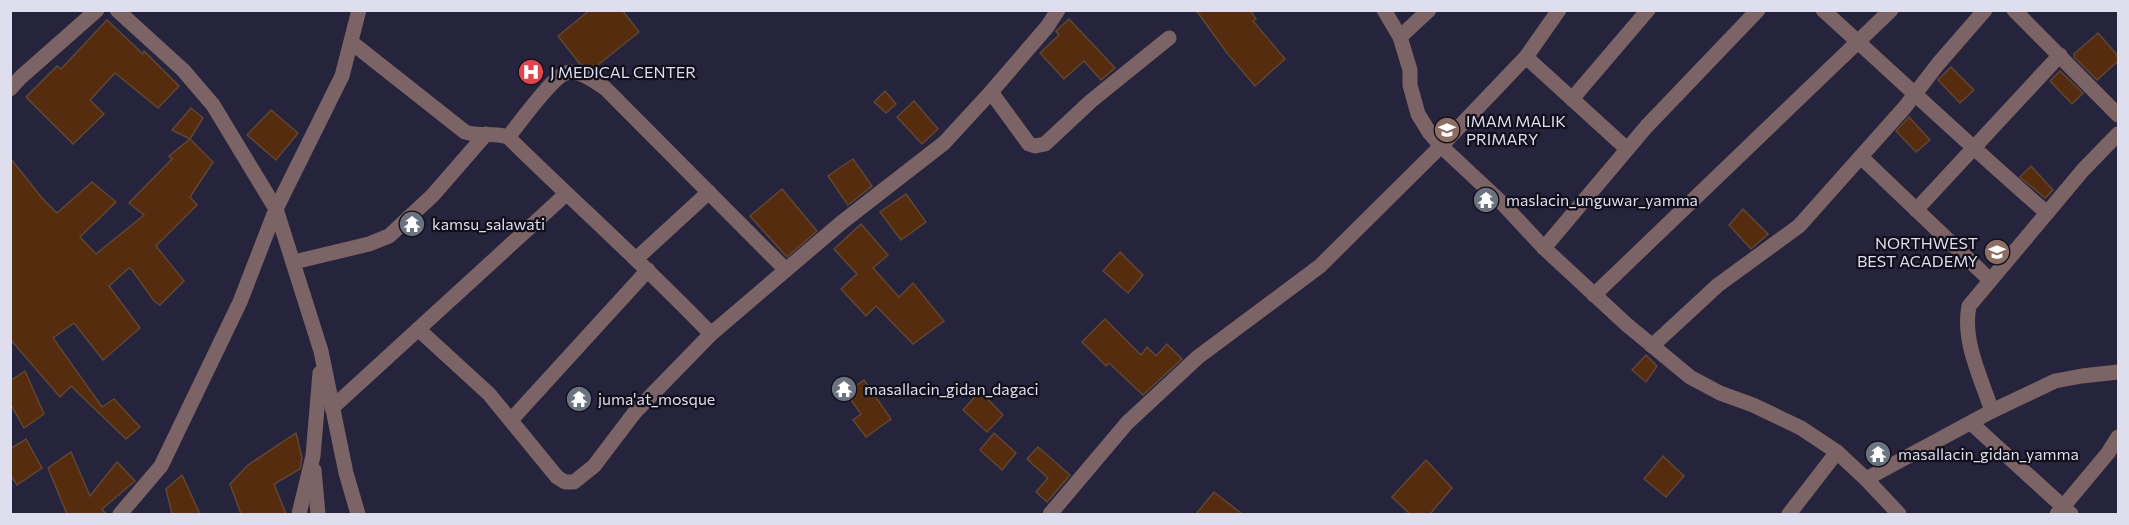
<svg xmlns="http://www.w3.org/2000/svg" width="2129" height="525" font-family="Commissioner,sans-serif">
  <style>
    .building { fill: #552c0d; stroke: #604635; stroke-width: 1.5 }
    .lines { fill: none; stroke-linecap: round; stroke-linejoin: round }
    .minor { stroke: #7c6365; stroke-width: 15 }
    .labels { text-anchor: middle; stroke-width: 4.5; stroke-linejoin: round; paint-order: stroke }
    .poi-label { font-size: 16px; fill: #dfdeef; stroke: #100f1a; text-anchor: start }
  </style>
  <rect width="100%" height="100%" fill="#26243c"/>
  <g class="building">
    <path d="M 590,10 L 622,10 L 639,32 L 593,69 L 580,64 L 558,36 Z"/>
    <path d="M 1196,10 L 1250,10 L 1256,19 L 1253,21 L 1285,59 L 1255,86 L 1227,53 Z"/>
    <path d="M 1069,19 L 1115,68 L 1101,80 L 1084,61 L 1064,79 L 1040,53 L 1059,35 L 1056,31 Z"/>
    <path d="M 107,20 L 143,54 L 144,51 L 179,86 L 158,108 L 115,73 L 90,100 L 104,114 L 73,144 L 26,97 L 57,66 L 61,69 Z"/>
    <path d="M 2098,33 L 2118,56 L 2118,61 L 2097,80 L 2074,57 L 2074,54 Z"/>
    <path d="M 1951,67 L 1974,90 L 1960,103 L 1938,80 Z"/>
    <path d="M 2060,71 L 2083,93 L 2072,104 L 2050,81 Z"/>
    <path d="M 885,91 L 896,104 L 886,113 L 874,102 Z"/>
    <path d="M 914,101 L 938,129 L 922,144 L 897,117 Z"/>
    <path d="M 191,108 L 203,118 L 190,139 L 172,130 Z"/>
    <path d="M 271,110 L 298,133 L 276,160 L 247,135 Z"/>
    <path d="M 1909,117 L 1930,140 L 1916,152 L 1896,131 Z"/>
    <path d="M 190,139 L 213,162 L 190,197 L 197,205 L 156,246 L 184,281 L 160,305 L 154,301 L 132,270 L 129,268 L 109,286 L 140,328 L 103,360 L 74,323 L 53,338 L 102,407 L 114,399 L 140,427 L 126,439 L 71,386 L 60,397 L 10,339 L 10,158 L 42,198 L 57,213 L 92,182 L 116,202 L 80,237 L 96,254 L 144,215 L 129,203 L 172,159 L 169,156 Z"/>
    <path d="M 853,159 L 872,186 L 848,205 L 828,176 Z"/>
    <path d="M 2031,166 L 2053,190 L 2045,198 L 2020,177 Z"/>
    <path d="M 782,189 L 817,231 L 787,257 L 750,216 Z"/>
    <path d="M 906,194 L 926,222 L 901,240 L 880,212 Z"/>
    <path d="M 1743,209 L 1768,234 L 1751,249 L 1729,225 Z"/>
    <path d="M 861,224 L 888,255 L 873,268 L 899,297 L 913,283 L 944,321 L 913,344 L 876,306 L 866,316 L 841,289 L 857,274 L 834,249 Z"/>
    <path d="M 1120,252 L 1143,275 L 1128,293 L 1103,271 Z"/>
    <path d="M 1105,319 L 1141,355 L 1147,347 L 1156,356 L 1167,344 L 1182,359 L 1143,395 L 1109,363 L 1106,366 L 1082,342 Z"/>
    <path d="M 1646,355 L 1657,366 L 1646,382 L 1632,370 Z"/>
    <path d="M 25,371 L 44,414 L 24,428 L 10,403 L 10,381 Z"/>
    <path d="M 864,380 L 891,419 L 866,437 L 853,420 L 861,414 L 846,393 Z"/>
    <path d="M 980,391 L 1003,415 L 987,432 L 963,410 Z"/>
    <path d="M 296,433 L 302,458 L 300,469 L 274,484 L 286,514 L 241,514 L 230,484 L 248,465 Z"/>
    <path d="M 994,433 L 1016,453 L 1002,470 L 980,450 Z"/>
    <path d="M 26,439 L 42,468 L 17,485 L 10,474 L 10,449 Z"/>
    <path d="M 1038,447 L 1070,475 L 1047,502 L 1036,492 L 1048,478 L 1027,459 Z"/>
    <path d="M 71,452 L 90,496 L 117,462 L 135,481 L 102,509 L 106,514 L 67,514 L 48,468 Z"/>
    <path d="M 1663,456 L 1684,476 L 1666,497 L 1644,479 Z"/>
    <path d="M 1426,460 L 1452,488 L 1430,514 L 1410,514 L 1392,497 Z"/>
    <path d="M 182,475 L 200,514 L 172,514 L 166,489 Z"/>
    <path d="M 1214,492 L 1242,514 L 1196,514 Z"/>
  </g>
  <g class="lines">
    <g class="minor">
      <path d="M 117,10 L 183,70 L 213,105 L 276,209 L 240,302 L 161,466 L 120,514"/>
      <path d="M 1384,10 L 1400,37 L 1410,70 L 1410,85 L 1418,114 L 1429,132 L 1441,146 L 1502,203 L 1544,248 L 1626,324 L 1690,377 L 1720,393 L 1753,405 L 1801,428 L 1837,452 L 1866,479 L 1899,514"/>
      <path d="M 1823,10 C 1898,78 1971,147 2047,213"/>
      <path d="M 2014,10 L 2118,115"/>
      <path d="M 1400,37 L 1429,10"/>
      <path d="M 351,42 L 465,132 C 480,137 493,132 508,137 C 575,203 646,266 711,334"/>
      <path d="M 1526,57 L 1627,149"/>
      <path d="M 10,89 L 21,77 L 97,10"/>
      <path d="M 991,92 L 1029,144 L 1035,146 L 1045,144 L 1091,101 L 1169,38"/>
      <path d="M 1572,99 L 1648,10"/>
      <path d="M 508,137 C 519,124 552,77 566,73 C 579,69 594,81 605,88 L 786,270"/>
      <path d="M 1861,157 L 1990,280"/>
      <path d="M 1916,210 L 2060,55"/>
      <path d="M 1544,248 L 1646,127 L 1758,10"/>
      <path d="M 637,258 L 709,192"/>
      <path d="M 294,262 L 369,244 L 389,236 L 433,195 L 486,134"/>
      <path d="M 1594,295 L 1891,10"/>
      <path d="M 418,329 L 489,394 L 557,477 L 565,482 L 574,482 L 594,466 L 635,412 L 711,334 L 841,223 L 944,143 L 991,92 L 1047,27 L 1058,10"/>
      <path d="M 1652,346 L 1718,285 L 1799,226 L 1905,107 L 1938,64 L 1985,10"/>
      <path d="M 332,408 L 566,194"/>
      <path d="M 1992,411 C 1981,378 1962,341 1969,306 L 2083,170 L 2118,134"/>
      <path d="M 512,419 L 648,270"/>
      <path d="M 1971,423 L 2071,514"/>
      <path d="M 314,470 L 318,514"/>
      <path d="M 1866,479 L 1992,411 L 2055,381 L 2082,376 L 2118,372"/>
      <path d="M 299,514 L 313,456 L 320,373"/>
      <path d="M 358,514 L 346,473 L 321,351 L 276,209 L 342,76 L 359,10"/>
      <path d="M 1050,514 L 1127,423 L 1198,357 L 1320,266 L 1441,146 L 1526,57 L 1559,10"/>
      <path d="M 1789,514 L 1837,452"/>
      <path d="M 2057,514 L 2108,453 L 2118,437"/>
    </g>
  </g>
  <defs>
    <g id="hospital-disc" transform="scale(1.35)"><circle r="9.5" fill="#e0444e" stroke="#100f1a"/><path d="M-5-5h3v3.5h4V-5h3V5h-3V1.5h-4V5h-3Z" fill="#fff"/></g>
    <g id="school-disc" transform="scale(1.35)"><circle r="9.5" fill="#8d6e63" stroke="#100f1a"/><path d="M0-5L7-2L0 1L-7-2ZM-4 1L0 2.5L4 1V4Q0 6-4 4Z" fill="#fff"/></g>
    <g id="temple-disc" transform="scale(1.35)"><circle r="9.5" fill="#6b7280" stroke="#100f1a"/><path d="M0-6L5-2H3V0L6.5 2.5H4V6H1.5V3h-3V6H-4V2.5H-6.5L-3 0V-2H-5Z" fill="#fff"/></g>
  </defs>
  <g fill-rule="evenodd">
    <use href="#hospital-disc" x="531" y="72"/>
    <use href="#school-disc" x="1447" y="130"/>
    <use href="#temple-disc" x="1486" y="200"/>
    <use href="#temple-disc" x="412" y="224"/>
    <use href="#school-disc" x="1997" y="252"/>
    <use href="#temple-disc" x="844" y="389"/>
    <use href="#temple-disc" x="579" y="399"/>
    <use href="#temple-disc" x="1878" y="454"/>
  </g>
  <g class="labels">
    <g class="poi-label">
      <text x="550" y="78">J MEDICAL CENTER</text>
      <text x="1466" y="127">IMAM MALIK<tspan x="1466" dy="18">PRIMARY</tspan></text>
      <text x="1506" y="206">maslacin_unguwar_yamma</text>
      <text x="432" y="230">kamsu_salawati</text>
      <text x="1978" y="249" text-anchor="end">NORTHWEST<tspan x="1978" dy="18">BEST ACADEMY</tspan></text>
      <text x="864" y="395">masallacin_gidan_dagaci</text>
      <text x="598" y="405">juma'at_mosque</text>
      <text x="1898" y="460">masallacin_gidan_yamma</text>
    </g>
  </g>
  <rect width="2129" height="525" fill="none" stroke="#dfdeef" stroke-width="24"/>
</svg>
